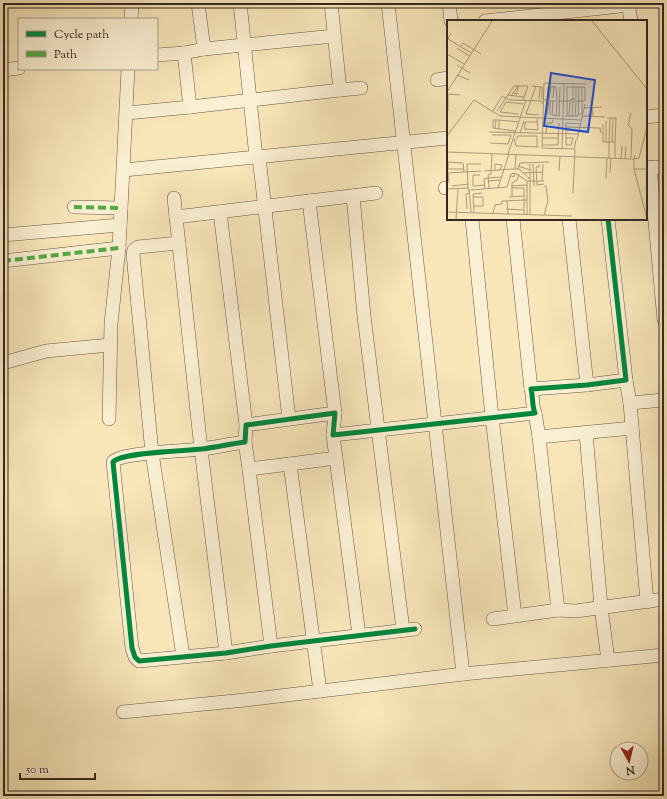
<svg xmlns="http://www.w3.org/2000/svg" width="667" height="799" font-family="'Sorts Mill Goudy',serif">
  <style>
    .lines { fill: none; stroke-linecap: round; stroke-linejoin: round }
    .minor-casing { stroke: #655747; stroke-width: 14 }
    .minor { stroke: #faefd2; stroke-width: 13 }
    .quiet { stroke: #54aa43; stroke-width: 4; stroke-dasharray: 8 4; stroke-linecap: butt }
    .cycleway-casing { stroke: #faefd2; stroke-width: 8 }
    .cycleway { stroke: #00873e; stroke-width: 5 }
    .inset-road { fill: none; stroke: #aa9a7c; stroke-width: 1 }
    .view { fill: #1d4ed8; fill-opacity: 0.15; stroke: #1d4ed8; stroke-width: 2 }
    .inset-edge { fill: none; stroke: #342721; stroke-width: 2 }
  </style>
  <rect width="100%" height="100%" fill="#f8e6b9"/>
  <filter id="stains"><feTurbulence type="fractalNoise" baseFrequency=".005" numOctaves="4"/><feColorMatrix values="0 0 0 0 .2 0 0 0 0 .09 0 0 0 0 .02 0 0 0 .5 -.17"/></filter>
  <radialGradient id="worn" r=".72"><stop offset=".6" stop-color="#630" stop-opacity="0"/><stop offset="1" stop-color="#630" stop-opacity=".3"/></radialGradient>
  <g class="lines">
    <g class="minor-casing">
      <g id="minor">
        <path d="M 198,3 L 204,49"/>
        <path d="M 240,3 L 256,157"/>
        <path d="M 388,3 L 463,674"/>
        <path d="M 449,3 L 451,21"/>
        <path d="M 628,3 L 631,21"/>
        <path d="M 131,19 L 132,3"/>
        <path d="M 485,21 L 629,5"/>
        <path d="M 184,53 L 190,107"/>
        <path d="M 157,55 L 184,53 L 204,49 L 334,36"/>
        <path d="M 3,70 L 19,68"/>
        <path d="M 437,80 L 448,78"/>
        <path d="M 340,90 L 361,88"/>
        <path d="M 127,113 L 190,107 L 340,90 L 331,3"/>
        <path d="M 646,117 L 664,115"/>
        <path d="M 259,157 L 289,419"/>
        <path d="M 650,167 L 664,320"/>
        <path d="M 646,168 L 664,167"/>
        <path d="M 124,170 L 448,138"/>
        <path d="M 445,188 L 448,188"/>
        <path d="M 353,196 L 364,316 L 403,630"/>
        <path d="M 174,198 L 176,217"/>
        <path d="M 309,201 L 335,413"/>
        <path d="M 74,207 L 121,208"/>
        <path d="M 220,212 L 246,425"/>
        <path d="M 472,219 L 492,417 L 515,616"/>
        <path d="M 513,219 L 531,389"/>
        <path d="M 569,219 L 587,385"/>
        <path d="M 3,235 L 120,225"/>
        <path d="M 179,243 L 138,247 L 134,250 L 133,254 L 152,453 L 183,656"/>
        <path d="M 3,261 L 119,248"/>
        <path d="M 3,363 L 46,351 L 110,345"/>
        <path d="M 626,380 L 630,403"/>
        <path d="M 535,413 L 539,437 L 558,610 L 576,611 L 664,599"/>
        <path d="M 109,419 L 111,324 L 119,248 L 128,69"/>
        <path d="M 586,433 L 601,607 L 608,660"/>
        <path d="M 539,437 L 632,428"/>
        <path d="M 245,442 L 249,469"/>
        <path d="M 336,458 L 359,635"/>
        <path d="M 647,602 L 630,403 L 664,400"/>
        <path d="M 493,619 L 558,610"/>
        <path d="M 415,629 L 271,646 L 226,653 L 139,661 L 135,657 L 132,648 L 113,462 C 121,452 186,451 202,449 C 216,447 231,444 245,442 L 246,425 L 335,413 L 333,435 L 535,413 C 532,407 533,396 531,389 L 587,385 L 626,380 L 608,219"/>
        <path d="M 271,646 L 249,469 L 290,464"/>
        <path d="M 226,653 L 201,449 L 176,217 L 376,193"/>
        <path d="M 320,691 L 290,464 L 336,458 L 333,435"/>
        <path d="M 123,712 L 245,700 L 463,674 L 664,655"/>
      </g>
    </g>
    <use href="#minor" class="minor"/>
    <g class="quiet">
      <path d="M 74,207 L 121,208"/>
      <path d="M 3,261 L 119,248"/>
    </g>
    <g class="cycleway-casing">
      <path id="cycleway" d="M 415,629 L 271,646 L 226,653 L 139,661 L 135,657 L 132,648 L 113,462 C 121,452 186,451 202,449 C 216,447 231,444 245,442 L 246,425 L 335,413 L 333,435 L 535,413 C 532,407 533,396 531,389 L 587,385 L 626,380 L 608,219"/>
    </g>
    <use href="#cycleway" class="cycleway"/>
  </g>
  <g transform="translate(447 20)">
    <rect width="200" height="200" fill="#f8e6b9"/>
    <path class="inset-road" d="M 145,1 L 200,69M 4,13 L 1,19 L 24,33M 14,26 L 16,23 L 34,34M 10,28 L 22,36M 0,34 L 17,44M 10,45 L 23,53M 10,55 L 22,60M 85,66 L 95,67 L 95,79M 89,66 L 79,94 L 92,95M 0,72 L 45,1M 66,73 L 70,74 L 71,66M 0,74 L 13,75M 61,75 L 77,77M 64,76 L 71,66M 106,78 L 107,66M 92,79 L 93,67M 126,79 L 129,79 L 129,67M 97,80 L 100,80 L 101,67 L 109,67 L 110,80M 123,80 L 126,79 L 126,66M 106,81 L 105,95 L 113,96M 59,82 L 53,92 L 71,94M 59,82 L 76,84M 137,88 L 155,87M 1,91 L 1,74M 46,91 L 55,76 L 63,80 L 95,81 L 95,84M 50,91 L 67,66 L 81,66 L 76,80M 184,93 L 181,105 L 185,109 L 184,138M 131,94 L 135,94 L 135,67M 100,95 L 104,67M 103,95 L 103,81 L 138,81 L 138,67 L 119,67M 109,95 L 110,82M 141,95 L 146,95 L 145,88M 112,96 L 113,67M 118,96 L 131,96 L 132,67M 120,96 L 120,67M 122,96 L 123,82M 128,96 L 129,82M 135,96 L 158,97M 125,97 L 126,82M 49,100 L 46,100 L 46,108 L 68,111M 52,100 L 72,102M 156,104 L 156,122 L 168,122 L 169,98 L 160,98M 119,107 L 153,108 L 154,113M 48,109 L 49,100 L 52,100 L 52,109M 78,109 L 91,110 L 90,99M 78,110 L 78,102 L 91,102M 119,110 L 132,111M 42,112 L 131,114M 73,113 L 77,101M 99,114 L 100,103 L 105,103 L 106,100M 0,116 L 27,80 L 53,96 L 134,100M 95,118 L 111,118M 119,118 L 126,118 L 124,125 L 119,125 L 119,103 L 134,104M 67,119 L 69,126 L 92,127M 69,120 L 71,116 L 90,116 L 90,127M 129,120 L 127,129 L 95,128 L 97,63 L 139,64M 130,120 L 138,84M 159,122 L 159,101M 162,122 L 163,98M 165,122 L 166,98M 43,123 L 61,124 L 64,115 L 45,115M 95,125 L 111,125 L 112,103M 115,129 L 117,63M 0,132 L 187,139 L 187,149 L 200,199M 61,134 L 79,80M 188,135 L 187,139 L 192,138 L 200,107M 162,138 L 162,122M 168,138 L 168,122M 174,138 L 175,126M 178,138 L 179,126M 0,142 L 16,143 L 17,152M 1,142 L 1,149 L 17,149M 83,144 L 83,194M 86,144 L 87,166M 92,144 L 92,147 L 89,147 L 90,165 L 97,164M 71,146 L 83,150M 68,149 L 72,149 L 83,159M 71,149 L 73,143 L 102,142M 187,149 L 200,149M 48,150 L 48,144 L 55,145 L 53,150M 68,150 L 69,135M 37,151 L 67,149M 112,151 L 113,136M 68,153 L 80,161M 76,153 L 96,152M 163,153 L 164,138M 33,155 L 26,155 L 26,166 L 38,165M 41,158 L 54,157M 159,158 L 160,138M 41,161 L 53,160M 95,161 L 96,144M 2,163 L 1,153 L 34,151M 5,166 L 22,164M 64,166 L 80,165M 42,168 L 41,155 L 44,154 L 45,134M 51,168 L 62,134M 65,168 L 77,168 L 77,194M 0,169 L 21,168M 21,169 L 20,144 L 34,144M 38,169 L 37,159 L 41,158M 24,170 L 60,167 L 64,154 L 68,153 L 67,157 L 64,156M 22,172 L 22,169 L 24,192M 126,173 L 128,129M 26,177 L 36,177 L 36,186 L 27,186M 62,177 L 77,176M 65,177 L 65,163 L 70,160 L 72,154M 60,181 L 61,194M 20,189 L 19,174 L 23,173M 59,189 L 77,190M 27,193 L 26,174 L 35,173M 46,193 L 48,185 L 55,184 L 55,181 L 80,180M 80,194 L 80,161 L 97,161M 97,195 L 101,181 L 99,166 L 97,166M 0,199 L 0,192 L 125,196M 9,199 L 11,169"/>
    <path class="view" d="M 104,53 L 148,60 L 141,112 L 97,106 Z"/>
    <rect width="200" height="200" class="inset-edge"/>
  </g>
  <rect width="667" height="799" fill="none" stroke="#f8e6b9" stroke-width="16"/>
  <rect x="4" y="4" width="659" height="791" fill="none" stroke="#342721" stroke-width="2"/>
  <rect x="8" y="8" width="651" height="783" fill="none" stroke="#342721"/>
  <rect x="18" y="18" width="140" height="52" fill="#faefd2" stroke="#ab9f8b"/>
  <rect x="26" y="31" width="20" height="6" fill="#00873e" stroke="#ab9f8b"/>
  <text x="54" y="38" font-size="12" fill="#342721">Cycle path</text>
  <rect x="26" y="51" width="20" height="6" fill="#54aa43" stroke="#ab9f8b"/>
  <text x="54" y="58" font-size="12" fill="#342721">Path</text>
  <g transform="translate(629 761) rotate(172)"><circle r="19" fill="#faefd2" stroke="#ab9f8b"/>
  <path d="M0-3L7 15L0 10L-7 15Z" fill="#8f2418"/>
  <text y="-6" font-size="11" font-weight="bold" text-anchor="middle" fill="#342721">N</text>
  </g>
  <path d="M20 773v6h75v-6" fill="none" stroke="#342721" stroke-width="2"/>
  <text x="26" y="773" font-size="12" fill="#342721" stroke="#faefd2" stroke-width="3" paint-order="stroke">50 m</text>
  <rect width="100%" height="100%" filter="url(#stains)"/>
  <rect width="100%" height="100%" fill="url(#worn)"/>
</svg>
